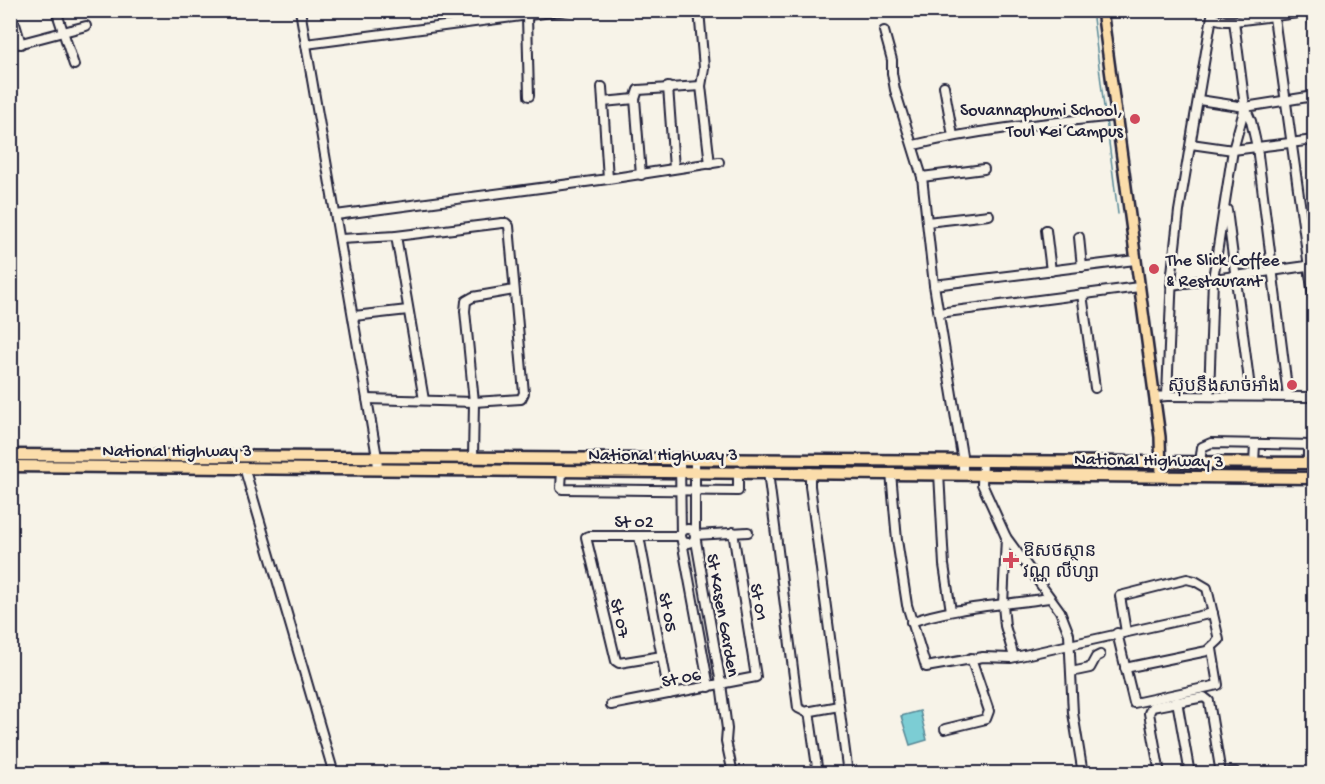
<svg xmlns="http://www.w3.org/2000/svg" width="1325" height="784" font-family="'Gochi Hand','Noto Sans Khmer',sans-serif">
  <style>
    .water { fill: #7ccdd4; stroke: #588997; stroke-width: 1.5 }
    .lines { fill: none; stroke-linecap: round; stroke-linejoin: round }
    .stream { stroke: #588997; stroke-width: 1.5 }
    .minor-casing { stroke: #22223b; stroke-width: 12 }
    .major-casing { stroke: #22223b; stroke-width: 14 }
    .highway-casing { stroke: #22223b; stroke-width: 15 }
    .minor { stroke: #f7f3e8; stroke-width: 8 }
    .major { stroke: #fbddab; stroke-width: 9 }
    .highway { stroke: #fbddab; stroke-width: 10 }
    .poi-dot { fill: #d1495b; stroke: #f7f3e8; stroke-width: 2 }
    .labels { text-anchor: middle; stroke-width: 5; stroke-linejoin: round; paint-order: stroke }
    .poi-label { font-size: 18px; fill: #22223b; stroke: #f7f3e8; text-anchor: end }
    .street-label { font-size: 18px; fill: #22223b; stroke: #f7f3e8 }
  </style>
  <rect width="100%" height="100%" fill="#f7f3e8"/>
  <filter id="ink" filterUnits="userSpaceOnUse"><feTurbulence type="fractalNoise" baseFrequency=".0167" numOctaves="2"/><feDisplacementMap in="SourceGraphic" scale="12" xChannelSelector="R" yChannelSelector="G"/><feConvolveMatrix kernelMatrix="1 2 1 2 8 2 1 2 1" color-interpolation-filters="sRGB"/></filter>
  <g filter="url(#ink)">
    <path class="water" d="M 920,711 L 927,740 L 910,745 L 901,716 Z"/>
    <g class="lines">
      <g class="stream">
        <path d="M 1092,10 L 1105,115"/>
        <path d="M 1106,119 L 1118,214"/>
      </g>
      <g class="minor-casing">
        <g id="minor">
          <path d="M 56,10 L 74,65"/>
          <path d="M 300,10 L 377,457 L 378,469"/>
          <path d="M 699,10 L 704,68 L 701,86 L 710,164"/>
          <path d="M 1273,10 L 1314,303"/>
          <path d="M 1312,10 L 1314,25"/>
          <path d="M 527,16 L 529,96"/>
          <path d="M 1212,18 L 1225,21 L 1234,21 L 1314,11"/>
          <path d="M 15,24 L 21,44"/>
          <path d="M 884,31 L 892,60 L 892,73 L 895,90 L 922,177 L 934,285 L 963,462 L 963,473"/>
          <path d="M 306,44 L 567,10"/>
          <path d="M 10,46 L 86,26"/>
          <path d="M 944,86 L 953,136"/>
          <path d="M 602,87 L 608,179 L 719,162"/>
          <path d="M 668,87 L 674,168"/>
          <path d="M 1199,100 L 1245,107 L 1314,96"/>
          <path d="M 603,102 L 635,99"/>
          <path d="M 1245,107 L 1251,121 L 1257,147 L 1288,396"/>
          <path d="M 1191,144 L 1233,150 L 1314,140"/>
          <path d="M 914,145 C 980,129 1047,123 1115,116"/>
          <path d="M 641,175 L 635,99 L 638,90 L 701,86"/>
          <path d="M 922,177 L 984,169"/>
          <path d="M 1227,210 L 1251,396"/>
          <path d="M 336,215 L 608,179"/>
          <path d="M 927,222 L 989,215"/>
          <path d="M 1046,230 L 1051,271"/>
          <path d="M 396,236 L 424,400"/>
          <path d="M 1079,237 L 1082,267"/>
          <path d="M 340,239 L 396,236 L 502,223 L 506,223 L 509,226 L 524,393 L 521,399 L 474,402 L 367,399"/>
          <path d="M 934,285 L 1135,260"/>
          <path d="M 1171,285 L 1314,265"/>
          <path d="M 1082,294 L 1095,388"/>
          <path d="M 939,313 L 1139,287"/>
          <path d="M 354,316 L 408,310"/>
          <path d="M 1209,395 L 1213,279 L 1233,150 L 1245,107 L 1234,21"/>
          <path d="M 1167,396 L 1314,397"/>
          <path d="M 1155,397 L 1167,396 L 1172,273 L 1179,211 L 1213,10"/>
          <path d="M 473,458 L 474,402 L 465,311 L 466,301 L 473,297 L 514,290"/>
          <path d="M 680,460 L 681,536 L 709,687"/>
          <path d="M 695,460 L 695,535 L 721,684 L 727,729 L 726,741 L 733,774"/>
          <path d="M 983,462 L 982,484 L 1006,537 L 1060,611 L 1069,634 L 1073,713 L 1083,774"/>
          <path d="M 1200,463 L 1202,447 L 1211,443 L 1314,445"/>
          <path d="M 1254,463 L 1255,444"/>
          <path d="M 1308,463 L 1308,445"/>
          <path d="M 244,467 L 334,774"/>
          <path d="M 562,470 L 561,488 L 562,489 L 738,491 L 738,471"/>
          <path d="M 768,472 L 798,708 L 806,712 L 839,706"/>
          <path d="M 810,472 L 810,486 L 848,774"/>
          <path d="M 891,473 L 897,540 L 907,605 L 926,667 L 983,657 L 1011,658 L 1213,613"/>
          <path d="M 939,473 L 944,565 L 951,611"/>
          <circle cx="688" cy="536" r="7"/>
          <path d="M 695,535 L 748,532"/>
          <path d="M 639,536 L 669,694"/>
          <path d="M 1006,537 L 1003,605 L 1005,626 L 1014,657"/>
          <path d="M 911,622 C 953,607 1005,605 1049,598"/>
          <path d="M 1117,633 L 1134,703 L 1218,685 L 1212,649"/>
          <path d="M 662,656 L 619,663 L 616,661 L 586,537 L 589,536 L 681,536"/>
          <path d="M 1125,668 L 1207,651 L 1219,640 L 1207,588 L 1195,581 L 1187,579 L 1120,596 L 1126,632"/>
          <path d="M 1071,672 L 1090,668 L 1096,657 L 1100,655"/>
          <path d="M 1177,701 L 1190,774"/>
          <path d="M 611,705 L 756,677 L 733,532"/>
          <path d="M 809,711 L 818,774"/>
          <path d="M 945,729 L 986,719 L 989,711 L 971,658"/>
          <path d="M 1160,774 L 1149,713 L 1152,707 L 1204,697 L 1209,701 L 1221,774"/>
          <path d="M 1224,774 L 1235,772"/>
        </g>
      </g>
      <g class="major-casing">
        <path id="major" d="M 1102,10 L 1160,437 L 1161,475"/>
      </g>
      <g class="highway-casing">
        <g id="highway">
          <path d="M 10,455 L 1314,463"/>
          <path d="M 10,466 L 1314,478"/>
        </g>
      </g>
      <use href="#minor" class="minor"/>
      <use href="#major" class="major"/>
      <use href="#highway" class="highway"/>
    </g>
  </g>
  <g class="poi-dot">
    <circle cx="1135" cy="119" r="6"/>
    <circle cx="1154" cy="269" r="6"/>
    <circle cx="1292" cy="385" r="6"/>
    <path d="M1008 551h6v6h6v6h-6v6h-6v-6h-6v-6h6z"/>
  </g>
  <g class="labels">
    <g class="poi-label">
      <text x="1123" y="115">Sovannaphumi School,<tspan x="1123" dy="21">Toul Kei Campus</tspan></text>
      <text x="1166" y="265" text-anchor="start">The Slick Coffee<tspan x="1166" dy="21">&amp; Restaurant</tspan></text>
      <text x="1280" y="391">ស៊ុបនឹងសាច់អាំង</text>
      <text x="1023" y="556" text-anchor="start">ឱសថស្ថាន<tspan x="1023" dy="21">វណ្ណ លីហ្សា</tspan></text>
    </g>
    <g class="street-label">
      <text x="177" y="456">National Highway 3</text>
      <text x="663" y="460">National Highway 3</text>
      <text transform="translate(1149 459) rotate(1)" y="6">National Highway 3</text>
      <text x="634" y="527">St 02</text>
      <text transform="translate(760 602) rotate(80)" y="6">St 01</text>
      <text transform="translate(669 612) rotate(79)" y="6">St 05</text>
      <text transform="translate(724 615) rotate(80)" y="6">St Kasen Garden</text>
      <text transform="translate(621 618) rotate(77)" y="6">St 07</text>
      <text transform="translate(681 677) rotate(-11)" y="6">St 06</text>
    </g>
  </g>
  <rect width="1325" height="784" fill="none" stroke="#f7f3e8" stroke-width="36"/>
  <rect x="18" y="18" width="1289" height="748" fill="none" stroke="#22223b" stroke-width="2" filter="url(#ink)"/>
</svg>
